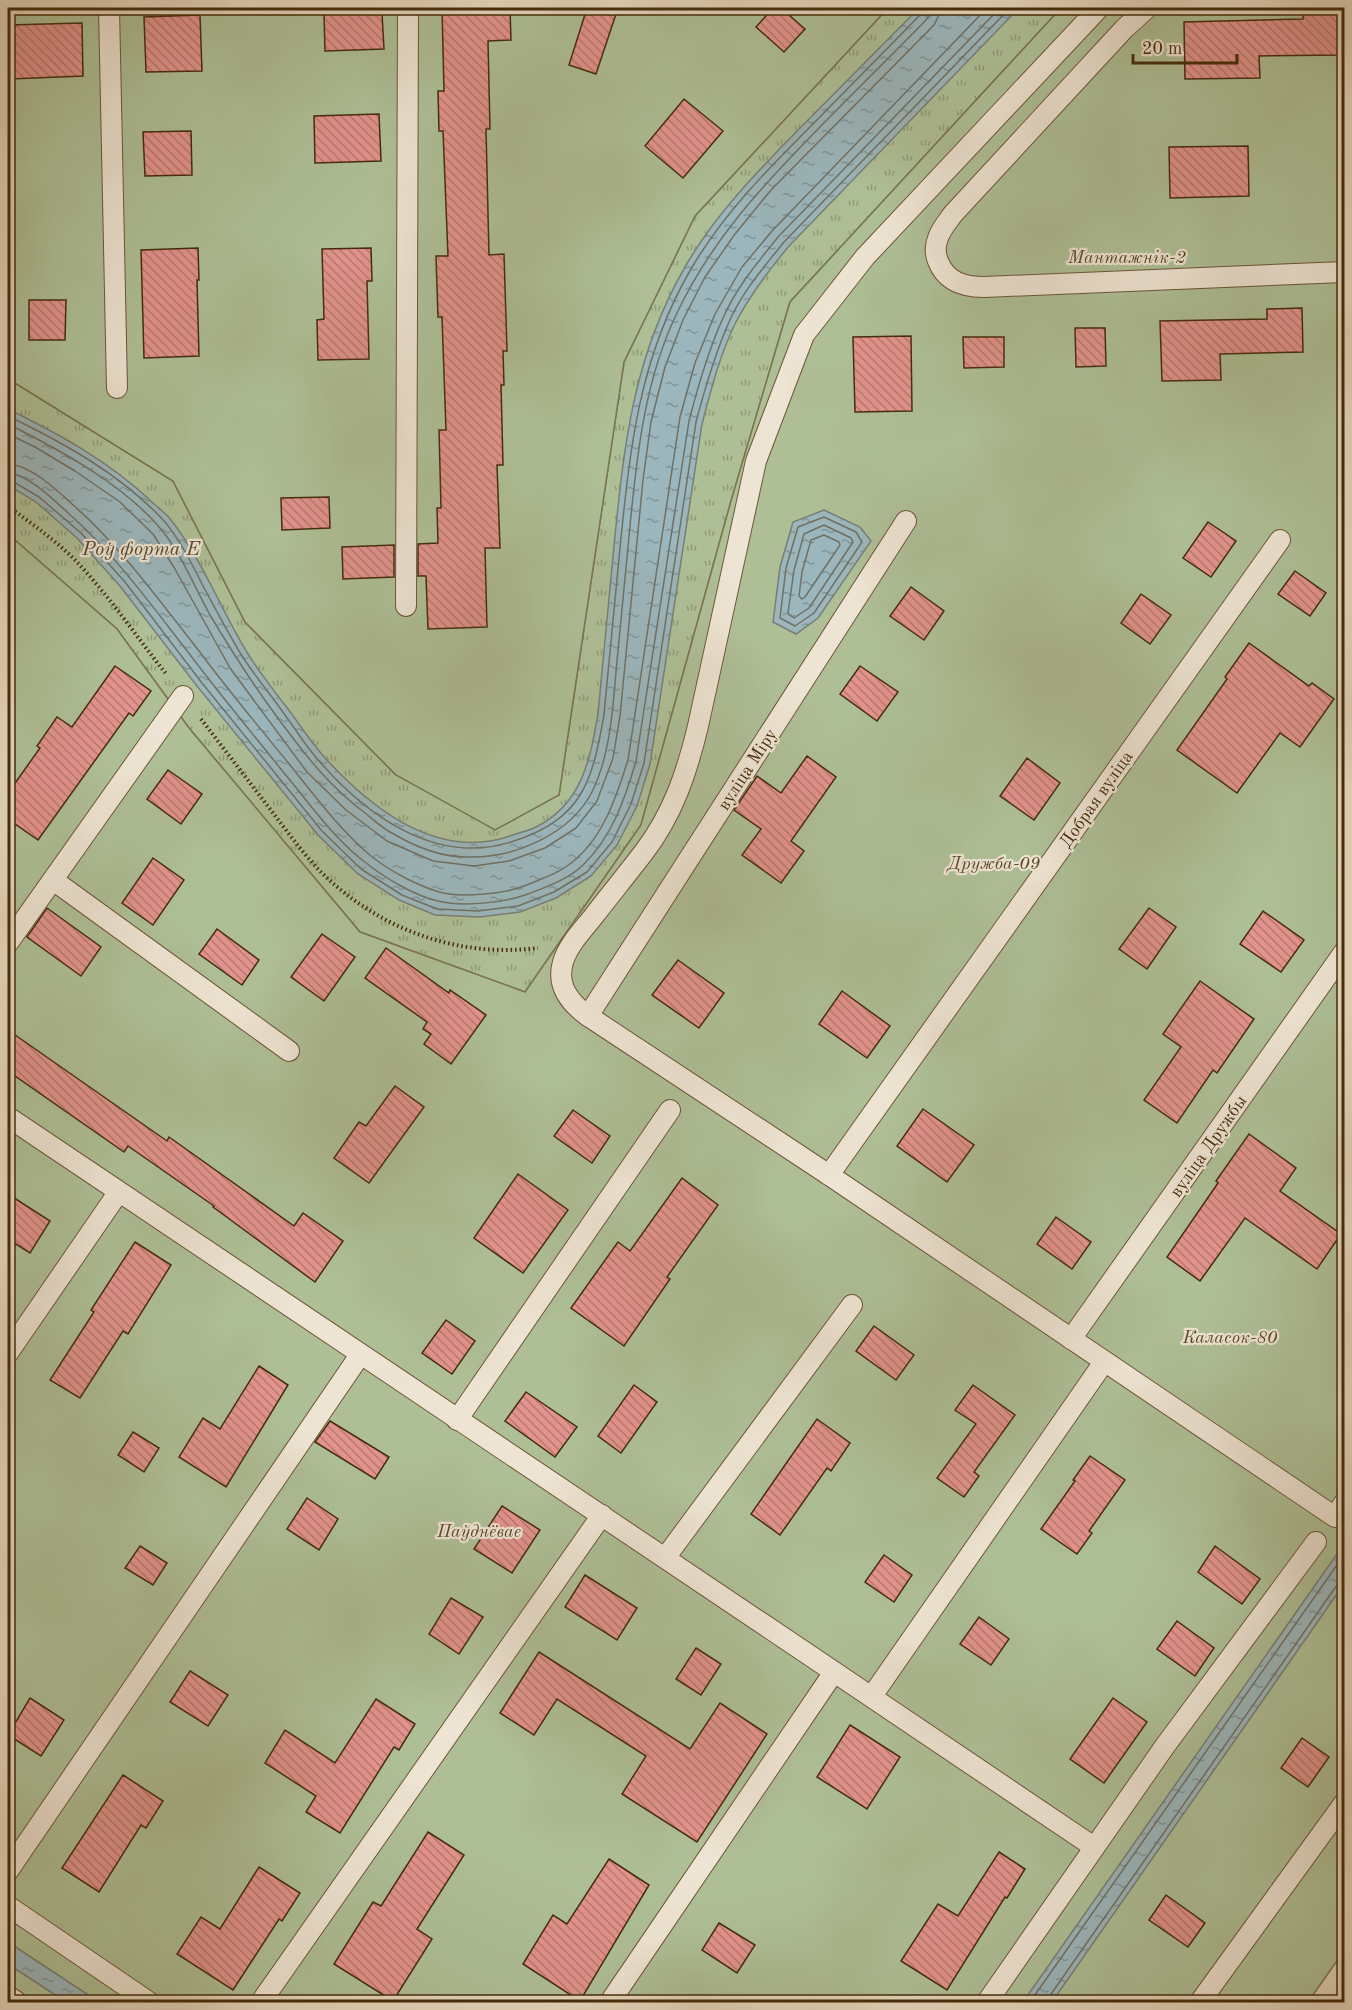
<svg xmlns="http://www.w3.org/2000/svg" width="1352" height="2010" font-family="'Old Standard TT',serif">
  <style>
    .grass { fill: url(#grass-tufts); stroke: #7a7650; stroke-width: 1.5 }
    .green { fill: #aebf96; stroke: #7a7650; stroke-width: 1.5 }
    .water { fill: url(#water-ripples); stroke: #797f75; stroke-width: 1.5 }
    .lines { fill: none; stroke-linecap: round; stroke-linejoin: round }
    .shore { stroke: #707164; stroke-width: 1.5 }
    .building { fill: url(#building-back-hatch); stroke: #452c0b; stroke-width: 1.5 }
    .lane-casing { stroke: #6d5637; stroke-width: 22 }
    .path { stroke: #452c0b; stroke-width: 4; stroke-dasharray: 1.5 3; stroke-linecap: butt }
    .lane { stroke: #eee4d3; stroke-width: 20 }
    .labels { text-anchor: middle; stroke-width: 4.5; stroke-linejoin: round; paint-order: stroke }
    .park-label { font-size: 18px; font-style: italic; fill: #5a4927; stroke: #eee4d3 }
    .street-label { font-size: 18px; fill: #452c0b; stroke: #eee4d3 }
    .water-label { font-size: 20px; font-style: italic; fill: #56482e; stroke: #eee4d3 }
  </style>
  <defs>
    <pattern id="grass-tufts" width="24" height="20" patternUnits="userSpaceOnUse" patternTransform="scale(1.5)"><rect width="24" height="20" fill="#aebf96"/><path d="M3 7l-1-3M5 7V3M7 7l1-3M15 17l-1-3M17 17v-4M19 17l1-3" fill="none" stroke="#8f9b79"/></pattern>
    <pattern id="water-ripples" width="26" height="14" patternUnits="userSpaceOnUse" patternTransform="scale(1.5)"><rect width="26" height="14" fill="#9bb6bc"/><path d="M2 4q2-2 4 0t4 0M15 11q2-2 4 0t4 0" fill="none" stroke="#809497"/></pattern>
    <pattern id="building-back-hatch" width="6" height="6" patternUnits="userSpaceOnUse" patternTransform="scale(1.5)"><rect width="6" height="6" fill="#e2938d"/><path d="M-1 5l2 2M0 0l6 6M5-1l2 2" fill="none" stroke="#b97871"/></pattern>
  </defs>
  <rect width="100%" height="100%" fill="#e5d6bc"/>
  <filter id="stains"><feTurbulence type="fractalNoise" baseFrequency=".00333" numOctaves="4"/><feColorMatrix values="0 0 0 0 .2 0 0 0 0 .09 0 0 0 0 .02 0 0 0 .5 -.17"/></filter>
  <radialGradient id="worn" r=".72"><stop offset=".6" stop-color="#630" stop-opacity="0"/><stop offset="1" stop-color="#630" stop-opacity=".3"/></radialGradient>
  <path class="grass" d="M 888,8 L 1061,8 L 790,302 L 731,501 L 641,825 L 525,992 L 360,932 L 189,728 L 117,629 L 8,534 L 8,381 L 15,383 L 173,481 L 245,622 L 396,775 L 559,795 L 624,362 L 695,216 Z"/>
  <g class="green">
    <path d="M 8,8 L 888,8 L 695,216 L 624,362 L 559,795 L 495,830 L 396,775 L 245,622 L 173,481 L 15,383 L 8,381 Z"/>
    <path d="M 1061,8 L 1344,8 L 1344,1951 L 1308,2002 L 8,2002 L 8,534 L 117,629 L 189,728 L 360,932 L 525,992 L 641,825 L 731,501 L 790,302 Z"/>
  </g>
  <g class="water">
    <path d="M 919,8 L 1019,8 L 789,246 C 769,270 750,295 736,322 C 720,354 711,390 702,424 L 650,764 L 637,806 L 617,845 L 591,876 L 556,898 L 520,912 L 479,917 L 435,915 L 399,900 L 358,874 L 318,835 L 197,686 L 120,586 L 77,538 L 36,502 L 8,485 L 8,409 C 59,434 110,462 152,502 C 158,508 166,513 171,520 C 203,561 221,610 248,654 C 260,673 274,691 288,709 C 300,725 312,744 326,759 C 372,809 438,861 510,836 C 518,833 528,831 536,827 C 582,804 590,760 598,714 C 603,658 609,602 614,546 C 624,445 633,357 685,267 C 717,211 763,166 807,121 C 845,83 882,45 919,8 Z"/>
    <path d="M 824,510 L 860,527 L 871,541 L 818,618 L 796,634 L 773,622 L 780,567 L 793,522 Z"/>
    <path d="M 1344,1544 L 1344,1584 L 1052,2002 L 1023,2002 Z"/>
    <path d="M 8,1942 L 99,2002 L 66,2002 L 8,1964 Z"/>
  </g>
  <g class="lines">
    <g class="shore">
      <path d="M 8,416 C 64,443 122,475 165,522 C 180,540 192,564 202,584 C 215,608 228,633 242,656 C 255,676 271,695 285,715 C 296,730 307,748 320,762 C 368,817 438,867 514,841 C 583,818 592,782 604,715 C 609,659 615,603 620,548 C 630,448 639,358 691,269 C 723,214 768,169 813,124 C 849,87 885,51 921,14 L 923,8"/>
      <path d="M 8,424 C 58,449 123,484 160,528 C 181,553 194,586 210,615 C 232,652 254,686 280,721 C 306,756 329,786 365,813 C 374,820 382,828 392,833 C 415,847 444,858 472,857 C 517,857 571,833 592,792 C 613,749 613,697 618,651 C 622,609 626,568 630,526 C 637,453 645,379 677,313 C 712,239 763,185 820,127 C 855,91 891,56 926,20 L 930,14 L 931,8"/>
      <path d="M 8,434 L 35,447 L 75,471 L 120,502 L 153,534 L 175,569 L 230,668 L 307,772 L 346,810 L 387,841 L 433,861 L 474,866 L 509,861 L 545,848 L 576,828 L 597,801 L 613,758 L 620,716 L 643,480 L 651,422 L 665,367 L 683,320 L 705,277 L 735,234 L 771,190 L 934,25 L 938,17 L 940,8"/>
      <path d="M 8,464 C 30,465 56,489 72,504 C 121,547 159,600 199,651 C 228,690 259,727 290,765 C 315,796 340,830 371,856 C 390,871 416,885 439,892 C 461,898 503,894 524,886 C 542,879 562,872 576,859 C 605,834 617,794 628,760 L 680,417 L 695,363 L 715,314 L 742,267 L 772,231 L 987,8"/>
      <path d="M 8,473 C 27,474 53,499 67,512 C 115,554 152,606 191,656 C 221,696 253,734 284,773 C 310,804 334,839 366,863 C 385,878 415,896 438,901 C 463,907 504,903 528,894 C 546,887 569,879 583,865 C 612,837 625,799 636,761 L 689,421 C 698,386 708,351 723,318 C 736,288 758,262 778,237 L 1000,8"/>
      <path d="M 8,480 L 12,481 L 39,497 L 81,533 L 125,582 L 202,683 L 322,831 L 361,869 L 402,895 L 437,909 L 478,911 L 518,906 L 554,892 L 587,872 L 612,842 L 631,804 L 644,763 L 696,422 C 705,388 715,354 729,322 C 742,292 764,267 784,242 L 1010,8"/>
      <path d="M 824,517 L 856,532 L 862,542 L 814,613 L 795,626 L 780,618 L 786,568 L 798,527 Z"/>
      <path d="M 824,525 L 851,538 L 853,542 L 809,608 L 794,618 L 788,613 L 794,570 L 804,534 Z"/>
      <path d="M 824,535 L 839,542 L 840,545 L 805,597 L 802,599 L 799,596 L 802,572 L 811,540 Z"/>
      <path d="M 1030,2002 L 1344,1555"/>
      <path d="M 1048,2002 L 1049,1997 L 1337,1585 L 1344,1582"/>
    </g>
  </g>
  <g class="building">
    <path d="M 442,8 L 510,8 L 511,40 L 488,41 L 490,129 L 486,129 L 489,255 L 504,254 L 507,351 L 503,351 L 504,385 L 501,385 L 503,465 L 497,465 L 500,548 L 485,548 L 487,627 L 428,629 L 426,576 L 418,576 L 418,544 L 438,543 L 437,508 L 441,508 L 439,430 L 446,430 L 442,317 L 438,317 L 436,256 L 448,256 L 443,131 L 439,131 L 438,91 L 444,91 Z"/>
    <path d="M 587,8 L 618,8 L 596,74 L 569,65 Z"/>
    <path d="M 773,8 L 781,8 L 805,29 L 784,52 L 756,27 Z"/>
    <path d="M 1341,8 L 1342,55 L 1259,56 L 1260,78 L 1185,79 L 1184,22 L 1303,19 L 1303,9 Z"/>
    <path d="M 382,13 L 384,49 L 325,51 L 324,14 Z"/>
    <path d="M 200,15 L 202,71 L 146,72 L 144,17 Z"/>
    <path d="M 82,23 L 83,76 L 10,79 L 9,25 Z"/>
    <path d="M 684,99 L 723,131 L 683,178 L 645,146 Z"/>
    <path d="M 379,114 L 381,161 L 315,163 L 314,116 Z"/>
    <path d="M 191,131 L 192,175 L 145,176 L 143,132 Z"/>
    <path d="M 1248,146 L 1249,196 L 1170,198 L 1169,147 Z"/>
    <path d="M 198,248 L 199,280 L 197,280 L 199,356 L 144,358 L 141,250 Z"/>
    <path d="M 371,248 L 372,281 L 367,281 L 369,359 L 318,360 L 317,320 L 324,319 L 322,249 Z"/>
    <path d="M 29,300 L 66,300 L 65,340 L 29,340 Z"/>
    <path d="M 1302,308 L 1303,352 L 1220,354 L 1221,380 L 1162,381 L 1160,321 L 1267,319 L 1267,309 Z"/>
    <path d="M 1075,328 L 1105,328 L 1106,366 L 1076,367 Z"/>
    <path d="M 911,336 L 912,411 L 855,412 L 853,337 Z"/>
    <path d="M 963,337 L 1004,337 L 1004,367 L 964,368 Z"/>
    <path d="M 329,497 L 330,528 L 282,530 L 281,498 Z"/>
    <path d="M 1208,522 L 1236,541 L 1211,577 L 1183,558 Z"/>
    <path d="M 394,545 L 394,577 L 343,579 L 342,547 Z"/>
    <path d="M 1295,571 L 1326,593 L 1310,616 L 1278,594 Z"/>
    <path d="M 911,587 L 944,611 L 924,640 L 890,616 Z"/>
    <path d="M 1141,594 L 1171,615 L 1150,644 L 1121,623 Z"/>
    <path d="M 1249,643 L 1309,686 L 1312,683 L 1334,699 L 1300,747 L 1280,733 L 1237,793 L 1177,750 L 1227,679 L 1225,677 Z"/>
    <path d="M 115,666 L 151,691 L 133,716 L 129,713 L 38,840 L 8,819 L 8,793 L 40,748 L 37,746 L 57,717 L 72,727 Z"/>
    <path d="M 860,666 L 898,692 L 877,721 L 840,694 Z"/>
    <path d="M 807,756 L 836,777 L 791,841 L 804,851 L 781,883 L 742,855 L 761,829 L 734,810 L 757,776 L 781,793 Z"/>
    <path d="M 1027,758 L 1060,783 L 1034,820 L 1000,796 Z"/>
    <path d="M 168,770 L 202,794 L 181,824 L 147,799 Z"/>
    <path d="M 153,858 L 184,880 L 153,925 L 122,903 Z"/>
    <path d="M 47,908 L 101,947 L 81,976 L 27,937 Z"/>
    <path d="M 1149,908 L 1176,927 L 1147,969 L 1119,949 Z"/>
    <path d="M 1263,911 L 1304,940 L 1281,972 L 1240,944 Z"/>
    <path d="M 217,929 L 259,960 L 242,985 L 199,954 Z"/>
    <path d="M 322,934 L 355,957 L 324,1001 L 291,977 Z"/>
    <path d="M 386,948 L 449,993 L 450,990 L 486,1015 L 451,1064 L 424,1044 L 431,1034 L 423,1029 L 427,1022 L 365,978 Z"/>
    <path d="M 678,960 L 724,993 L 699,1028 L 652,995 Z"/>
    <path d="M 1200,981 L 1254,1019 L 1217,1073 L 1213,1070 L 1177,1123 L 1144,1100 L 1181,1047 L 1163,1034 Z"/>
    <path d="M 842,991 L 890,1026 L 867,1058 L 819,1024 Z"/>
    <path d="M 8,1030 L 167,1141 L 169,1137 L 294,1226 L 303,1213 L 343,1241 L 315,1282 L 213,1207 L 214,1206 L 128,1146 L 124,1152 L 8,1071 Z"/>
    <path d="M 395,1086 L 424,1107 L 369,1183 L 334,1158 L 359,1122 L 366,1126 Z"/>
    <path d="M 923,1109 L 974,1145 L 947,1182 L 897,1146 Z"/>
    <path d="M 573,1110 L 610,1136 L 592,1163 L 554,1136 Z"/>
    <path d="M 1249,1134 L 1296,1168 L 1280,1191 L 1341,1234 L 1317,1269 L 1245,1218 L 1200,1281 L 1167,1257 L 1218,1183 L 1216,1181 Z"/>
    <path d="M 518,1174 L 568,1210 L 523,1273 L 474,1238 Z"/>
    <path d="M 682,1178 L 718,1205 L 667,1277 L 670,1279 L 624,1346 L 571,1308 L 618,1242 L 630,1251 Z"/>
    <path d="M 8,1194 L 50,1221 L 30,1253 L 8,1239 Z"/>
    <path d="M 1056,1217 L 1091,1242 L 1072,1269 L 1037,1244 Z"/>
    <path d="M 135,1242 L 171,1265 L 128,1334 L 123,1331 L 80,1398 L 50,1380 L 94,1312 L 91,1310 Z"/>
    <path d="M 446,1320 L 475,1341 L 452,1374 L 422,1353 Z"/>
    <path d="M 874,1326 L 914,1355 L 896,1380 L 856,1351 Z"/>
    <path d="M 259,1366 L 288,1385 L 226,1487 L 179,1457 L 203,1418 L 220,1429 Z"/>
    <path d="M 634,1385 L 657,1402 L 621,1453 L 598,1436 Z"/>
    <path d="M 973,1385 L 1015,1415 L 974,1472 L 979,1476 L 964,1497 L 937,1478 L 976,1424 L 955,1410 Z"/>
    <path d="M 526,1392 L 577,1427 L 555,1457 L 505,1421 Z"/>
    <path d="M 817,1419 L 850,1443 L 831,1471 L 827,1468 L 780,1535 L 751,1514 Z"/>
    <path d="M 330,1421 L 389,1457 L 375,1479 L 315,1442 Z"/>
    <path d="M 133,1432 L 159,1448 L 144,1472 L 118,1455 Z"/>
    <path d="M 1090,1456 L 1125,1480 L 1089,1531 L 1092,1533 L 1077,1554 L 1041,1529 L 1075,1481 L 1073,1480 Z"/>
    <path d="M 307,1498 L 338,1519 L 319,1550 L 287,1529 Z"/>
    <path d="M 502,1506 L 540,1530 L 512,1573 L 474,1549 Z"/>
    <path d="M 140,1546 L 167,1563 L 153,1585 L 125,1568 Z"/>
    <path d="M 1215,1546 L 1260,1579 L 1242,1604 L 1198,1572 Z"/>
    <path d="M 884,1555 L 912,1575 L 894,1602 L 865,1582 Z"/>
    <path d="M 585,1575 L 637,1608 L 617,1640 L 565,1607 Z"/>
    <path d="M 451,1598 L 483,1617 L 459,1654 L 429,1634 Z"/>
    <path d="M 979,1617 L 1009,1639 L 991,1665 L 960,1644 Z"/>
    <path d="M 1177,1621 L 1214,1648 L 1195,1676 L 1157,1649 Z"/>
    <path d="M 696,1648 L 721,1664 L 701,1695 L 676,1679 Z"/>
    <path d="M 539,1652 L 690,1749 L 720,1703 L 767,1734 L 697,1842 L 622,1794 L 646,1756 L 557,1699 L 534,1735 L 500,1713 Z"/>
    <path d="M 190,1671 L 228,1695 L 208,1726 L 170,1702 Z"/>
    <path d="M 30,1698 L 64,1720 L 41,1756 L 8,1735 Z"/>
    <path d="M 1113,1698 L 1147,1722 L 1104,1783 L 1070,1759 Z"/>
    <path d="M 376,1699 L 415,1724 L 399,1750 L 394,1747 L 340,1833 L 306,1812 L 316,1796 L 265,1763 L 285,1730 L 335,1763 Z"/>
    <path d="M 850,1725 L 900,1757 L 867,1809 L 817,1777 Z"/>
    <path d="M 1302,1738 L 1329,1757 L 1308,1787 L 1281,1768 Z"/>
    <path d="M 123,1775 L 163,1801 L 146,1828 L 141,1825 L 99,1892 L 62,1868 Z"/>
    <path d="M 428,1832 L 464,1855 L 417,1929 L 432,1939 L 393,2001 L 334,1964 L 373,1902 L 381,1906 Z"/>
    <path d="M 999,1852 L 1025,1869 L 1007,1898 L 1005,1897 L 947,1990 L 901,1961 L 938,1904 L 958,1916 Z"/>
    <path d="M 609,1859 L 649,1885 L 580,2001 L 523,1964 L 553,1915 L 567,1924 Z"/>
    <path d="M 259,1867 L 300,1893 L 282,1921 L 279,1919 L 233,1990 L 177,1954 L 201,1917 L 220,1929 Z"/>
    <path d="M 1166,1895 L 1205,1923 L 1188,1947 L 1149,1920 Z"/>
    <path d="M 719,1923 L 755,1945 L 737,1973 L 702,1950 Z"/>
  </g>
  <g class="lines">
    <g class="lane-casing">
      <g id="lane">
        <path d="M 109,8 L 117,388"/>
        <path d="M 1099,8 L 865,257 L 804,335 L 756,461 L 698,726 C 687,772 673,814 644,852 C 628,873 610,895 593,917 C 582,931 568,945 563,962 C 556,986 570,1003 588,1016 L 829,1175 L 1335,1517 L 1344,1503"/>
        <path d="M 1147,8 L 1124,29 L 953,214 C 948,221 941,229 938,238 C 935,246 935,254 938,261 C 946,282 964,287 984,287 L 1344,272"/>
        <path d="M 406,606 L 408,8"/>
        <path d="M 53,880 L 289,1051"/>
        <path d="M 8,943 L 183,696"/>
        <path d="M 588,1016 L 906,521"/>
        <path d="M 8,1117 C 368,1362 733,1602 1094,1847"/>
        <path d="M 829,1175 L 1280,540"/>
        <path d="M 1071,1339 L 1344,952"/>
        <path d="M 8,1353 L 118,1193"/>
        <path d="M 457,1420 L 670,1110"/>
        <path d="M 665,1558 L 852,1305"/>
        <path d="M 872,1696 L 1104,1362"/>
        <path d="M 8,1871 L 360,1355"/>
        <path d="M 8,1906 L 149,2002"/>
        <path d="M 8,1996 L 17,2002"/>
        <path d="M 261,2002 L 602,1515"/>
        <path d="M 610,2002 L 834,1672"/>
        <path d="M 987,2002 L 1165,1746 L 1316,1542"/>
        <path d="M 1200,2002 L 1344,1803"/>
      </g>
    </g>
    <g class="path">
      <path d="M 8,506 C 29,522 51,537 70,555 C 106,591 135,635 167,675"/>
      <path d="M 201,719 C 224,749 247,779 270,809 C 290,835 310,864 335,885 C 392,934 463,957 538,948"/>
      <path d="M 1333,2002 L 1344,1986"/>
    </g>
    <use href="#lane" class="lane"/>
  </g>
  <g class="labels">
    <g class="park-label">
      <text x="1127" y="263">Мантажнік-2</text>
      <text x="994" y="869">Дружба-09</text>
      <text x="1230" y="1343">Каласок-80</text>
      <text x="479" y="1537">Паўднёвае</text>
    </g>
    <g class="street-label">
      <text transform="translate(747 769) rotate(-57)" y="6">вуліца Міру</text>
      <text transform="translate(1096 799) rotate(-55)" y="6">Добрая вуліца</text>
      <text transform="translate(1208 1146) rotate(-55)" y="6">вуліца Дружбы</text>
    </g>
    <g class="water-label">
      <text x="141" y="555">Роў форта Е</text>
    </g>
  </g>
  <rect width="1352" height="2010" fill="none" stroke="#e5d6bc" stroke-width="30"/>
  <rect x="9" y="9" width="1334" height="1992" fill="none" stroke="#452c0b" stroke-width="3"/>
  <rect x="15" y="15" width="1322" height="1980" fill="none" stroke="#452c0b" stroke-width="1.5"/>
  <path d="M1133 54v9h104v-9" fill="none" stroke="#452c0b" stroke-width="3"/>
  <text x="1142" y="54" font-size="18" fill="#452c0b" stroke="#eee4d3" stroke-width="4.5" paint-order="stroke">20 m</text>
  <rect width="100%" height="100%" filter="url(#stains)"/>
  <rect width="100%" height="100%" fill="url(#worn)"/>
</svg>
